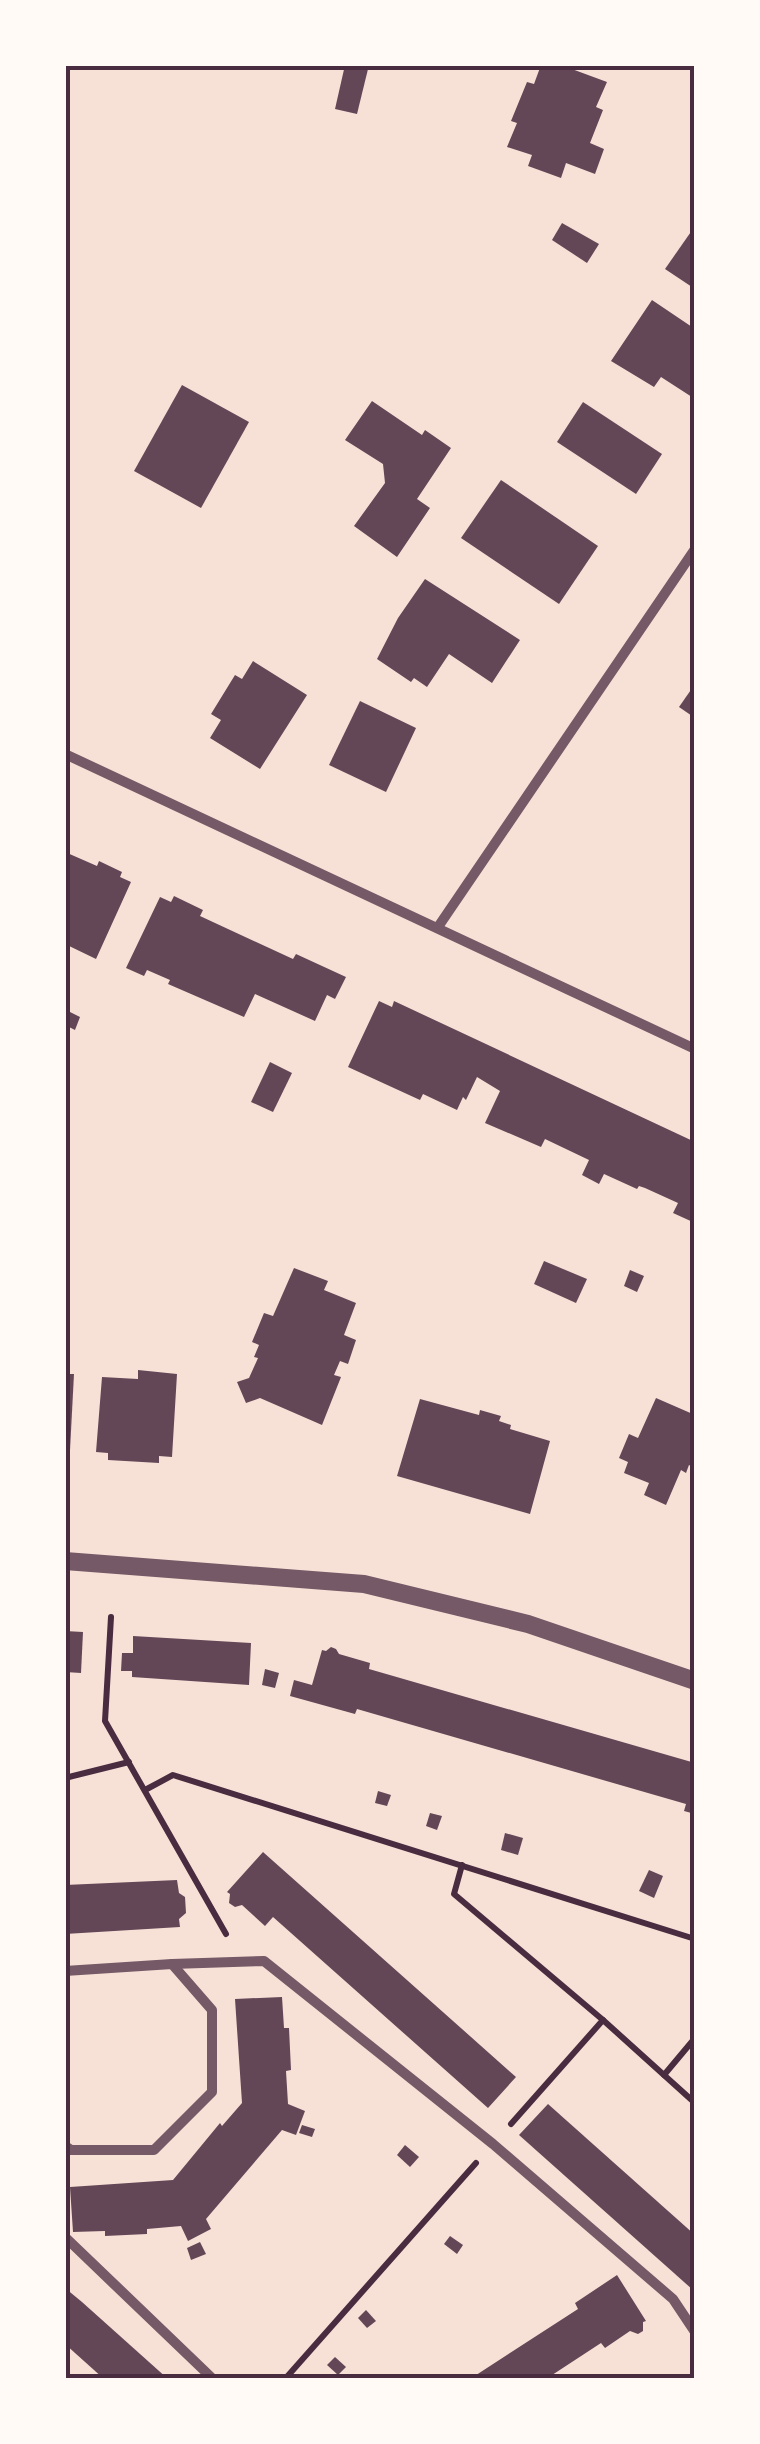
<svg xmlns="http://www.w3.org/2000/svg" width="760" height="2444" font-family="'Roboto Condensed',sans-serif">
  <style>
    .building { fill: #644757 }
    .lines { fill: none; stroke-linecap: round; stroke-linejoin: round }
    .path { stroke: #4a2c40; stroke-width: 6 }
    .minor { stroke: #755966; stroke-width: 10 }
    .tertiary { stroke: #755966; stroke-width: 18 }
    .neatline { fill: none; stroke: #4a2c40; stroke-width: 4 }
  </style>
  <rect width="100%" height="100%" fill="#f7e1d7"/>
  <g class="building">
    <path d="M 345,65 L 369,65 L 357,114 L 335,109 Z"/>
    <path d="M 541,65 L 561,65 L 607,82 L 596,107 L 603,110 L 590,143 L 604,149 L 595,174 L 566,163 L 561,178 L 528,166 L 532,155 L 507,147 L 517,123 L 511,121 L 527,82 L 534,84 Z"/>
    <path d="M 562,223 L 599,244 L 587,263 L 552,240 Z"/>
    <path d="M 695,226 L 695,289 L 665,269 Z"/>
    <path d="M 652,300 L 695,329 L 695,399 L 661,377 L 654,387 L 611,361 Z"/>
    <path d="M 182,385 L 249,422 L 201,508 L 134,471 Z"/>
    <path d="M 372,401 L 422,435 L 425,430 L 451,448 L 417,499 L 430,508 L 397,557 L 354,526 L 385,483 L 383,464 L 345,440 Z"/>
    <path d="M 583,402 L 662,454 L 636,494 L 557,442 Z"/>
    <path d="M 501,480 L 598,546 L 559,604 L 461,538 Z"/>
    <path d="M 425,579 L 520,640 L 492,683 L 449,654 L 427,687 L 414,678 L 411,682 L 377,659 L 398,618 Z"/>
    <path d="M 253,661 L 307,695 L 260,769 L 210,738 L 221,720 L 211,714 L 235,675 L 242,679 Z"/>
    <path d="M 695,684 L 695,718 L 679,707 Z"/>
    <path d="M 360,701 L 416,728 L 386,792 L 329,765 Z"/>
    <path d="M 65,852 L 97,866 L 99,861 L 122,872 L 120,877 L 131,882 L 96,959 L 65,944 Z"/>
    <path d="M 174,896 L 203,910 L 200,916 L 293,959 L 296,954 L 346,977 L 335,999 L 327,995 L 315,1021 L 255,994 L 244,1017 L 168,984 L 170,980 L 147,970 L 144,976 L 126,968 L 160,897 L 171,902 Z"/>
    <path d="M 379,1001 L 392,1007 L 394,1001 L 695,1142 L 695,1223 L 673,1213 L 678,1203 L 645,1188 L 639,1186 L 637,1189 L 604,1174 L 599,1184 L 582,1175 L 589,1160 L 545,1139 L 541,1147 L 485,1123 L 500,1091 L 477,1077 L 466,1100 L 463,1097 L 457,1110 L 423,1094 L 420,1100 L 348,1067 Z"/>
    <path d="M 68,1011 L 80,1017 L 75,1030 L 65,1025 Z"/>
    <path d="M 270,1062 L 292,1073 L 273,1112 L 251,1102 Z"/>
    <path d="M 544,1261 L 587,1279 L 576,1303 L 534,1284 Z"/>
    <path d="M 294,1268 L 328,1281 L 324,1290 L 356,1303 L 344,1335 L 356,1340 L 348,1364 L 340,1361 L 334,1375 L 341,1377 L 322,1425 L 260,1398 L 246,1403 L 237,1382 L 249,1378 L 258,1358 L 254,1357 L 259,1345 L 252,1342 L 264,1313 L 273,1316 Z"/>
    <path d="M 630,1270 L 644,1276 L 637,1292 L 624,1286 Z"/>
    <path d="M 138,1370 L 177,1374 L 172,1457 L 159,1456 L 159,1463 L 108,1460 L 108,1453 L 96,1452 L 102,1377 L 138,1379 Z"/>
    <path d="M 65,1374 L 74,1374 L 70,1450 L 65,1449 Z"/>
    <path d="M 656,1398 L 695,1415 L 695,1468 L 689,1465 L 686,1473 L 681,1470 L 666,1505 L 644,1495 L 649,1483 L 624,1473 L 628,1462 L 619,1458 L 629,1434 L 638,1438 Z"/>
    <path d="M 420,1399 L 479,1415 L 480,1410 L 501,1416 L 499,1421 L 511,1425 L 510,1429 L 550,1441 L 530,1514 L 397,1476 Z"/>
    <path d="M 65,1631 L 83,1632 L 81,1673 L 65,1672 Z"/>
    <path d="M 133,1636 L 251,1643 L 249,1685 L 132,1677 L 132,1671 L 121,1671 L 122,1653 L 133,1653 Z"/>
    <path d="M 331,1647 L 336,1649 L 339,1654 L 370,1663 L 369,1669 L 695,1763 L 695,1814 L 684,1811 L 686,1804 L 357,1709 L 355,1714 L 290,1696 L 294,1680 L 312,1685 L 322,1650 L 326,1651 Z"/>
    <path d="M 265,1669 L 279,1673 L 275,1688 L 262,1685 Z"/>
    <path d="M 378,1791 L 391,1795 L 387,1806 L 375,1803 Z"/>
    <path d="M 430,1813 L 442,1816 L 437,1830 L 426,1826 Z"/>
    <path d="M 505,1833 L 523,1838 L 518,1855 L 501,1850 Z"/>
    <path d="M 263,1852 L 516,2077 L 488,2108 L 273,1917 L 265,1926 L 242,1905 L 235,1907 L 229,1903 L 230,1894 L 227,1892 Z"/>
    <path d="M 649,1870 L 663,1876 L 654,1898 L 639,1891 Z"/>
    <path d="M 177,1880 L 179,1893 L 185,1897 L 186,1913 L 179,1919 L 180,1927 L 65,1934 L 65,1885 Z"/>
    <path d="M 282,1997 L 284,2028 L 289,2028 L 291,2070 L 286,2071 L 288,2104 L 305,2111 L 296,2135 L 282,2130 L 206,2219 L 211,2229 L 188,2241 L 181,2226 L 147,2229 L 147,2234 L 105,2236 L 105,2231 L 73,2232 L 70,2187 L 173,2180 L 220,2123 L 222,2126 L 242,2103 L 235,1999 Z"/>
    <path d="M 548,2104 L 695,2235 L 693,2290 L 519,2135 Z"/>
    <path d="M 302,2125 L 315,2129 L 312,2137 L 299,2133 Z"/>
    <path d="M 405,2145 L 419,2157 L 410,2167 L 397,2155 Z"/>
    <path d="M 450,2236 L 463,2245 L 457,2254 L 444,2244 Z"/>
    <path d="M 200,2242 L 206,2254 L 191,2260 L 187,2248 Z"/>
    <path d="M 617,2275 L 646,2321 L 643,2322 L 643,2331 L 638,2334 L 630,2331 L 605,2348 L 601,2343 L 546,2379 L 470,2379 L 578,2309 L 575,2303 Z"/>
    <path d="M 65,2288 L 82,2302 L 168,2379 L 104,2379 L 65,2344 Z"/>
    <path d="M 366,2310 L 376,2321 L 367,2328 L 358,2318 Z"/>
    <path d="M 335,2357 L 346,2367 L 338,2375 L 327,2365 Z"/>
  </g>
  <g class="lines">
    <g class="path">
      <path d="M 111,1617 L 105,1721 L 226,1934"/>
      <path d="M 65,1778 L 129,1762"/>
      <path d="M 145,1790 L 173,1775 L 695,1939"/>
      <path d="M 462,1865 L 454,1894 L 603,2020 L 511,2124"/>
      <path d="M 603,2020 L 695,2103"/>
      <path d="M 664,2075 L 695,2038"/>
      <path d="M 285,2379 L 476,2163"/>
    </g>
    <g class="minor">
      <path d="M 65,754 L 695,1049"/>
      <path d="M 438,927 L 695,549"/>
      <path d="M 172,1964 L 264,1961 L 493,2144 L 673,2299 L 695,2332"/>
      <path d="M 65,1971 L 172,1964 L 212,2010 L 212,2092 L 154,2150 L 71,2150 L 65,2146"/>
      <path d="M 65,2237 L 213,2379"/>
    </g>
    <path class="tertiary" d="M 65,1561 L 364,1584 L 528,1624 L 695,1681"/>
  </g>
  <rect width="760" height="2444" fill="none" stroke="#fffaf5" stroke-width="135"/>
  <rect x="68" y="68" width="624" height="2308" class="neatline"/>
</svg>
